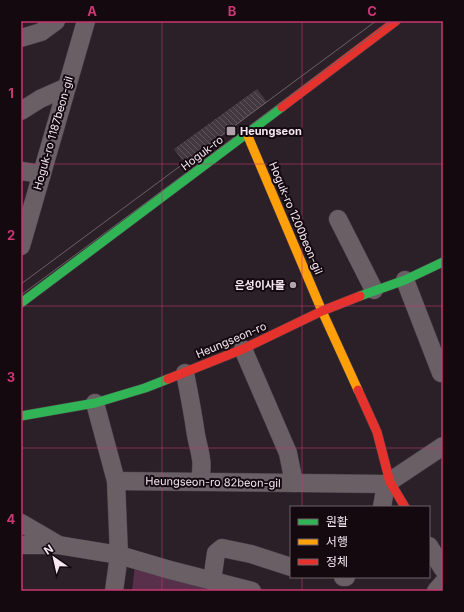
<svg xmlns="http://www.w3.org/2000/svg" width="464" height="612" font-family="Inter,'Noto Sans KR',sans-serif">
  <style>
    .park { fill: #58304b }
    .building { fill: url(#building-back-hatch) }
    .lines { fill: none; stroke-linecap: round; stroke-linejoin: round }
    .street-casing { stroke: #4a3e46; stroke-width: 19 }
    .fast-casing { stroke: #4a3e46; stroke-width: 10 }
    .slow-casing { stroke: #4a3e46; stroke-width: 10 }
    .jam-casing { stroke: #4a3e46; stroke-width: 10 }
    .street { stroke: #695f65; stroke-width: 18 }
    .fast { stroke: #30b455; stroke-width: 9 }
    .slow { stroke: #ff9f0a; stroke-width: 9 }
    .jam { stroke: #e5322d; stroke-width: 9 }
    .tram { stroke: #696065; stroke-width: 1 }
    .grid { fill: none; stroke: #ca3772; stroke-width: 1; stroke-opacity: 0.55 }
    .poi-dot { fill: #b1a2ab; stroke: #13090f; stroke-width: 1.5 }
    .labels { text-anchor: middle; stroke-width: 4; stroke-linejoin: round; paint-order: stroke }
    .poi-label { font-size: 11px; font-weight: bold; fill: #f8e8f1; stroke: #13090f; text-anchor: start }
    .street-label { font-size: 11px; fill: #f8e8f1; stroke: #13090f }
    .neatline { fill: none; stroke: #ca3772; stroke-width: 1.5 }
    .grid-label { font-size: 13px; text-anchor: middle; font-weight: bold; fill: #ca3772 }
  </style>
  <defs>
    <pattern id="building-back-hatch" width="6" height="6" patternUnits="userSpaceOnUse"><rect width="6" height="6" fill="#43383f"/><path d="M-1 5l2 2M0 0l6 6M5-1l2 2" fill="none" stroke="#5f555b"/></pattern>
  </defs>
  <rect width="100%" height="100%" fill="#2c2028"/>
  <path class="park" d="M 135,565 L 229,591 L 132,591 Z"/>
  <path class="building" d="M 257,89 L 267,102 L 185,164 L 174,149 Z"/>
  <g class="lines">
    <g class="street-casing">
      <g id="street">
        <path d="M 21,38 L 41,32 L 56,21"/>
        <path d="M 21,111 L 40,99 L 67,87"/>
        <path d="M 21,171 L 42,174"/>
        <path d="M 338,219 L 374,290"/>
        <path d="M 21,246 L 86,21"/>
        <path d="M 405,280 L 441,373"/>
        <path d="M 243,349 L 288,453 L 294,483"/>
        <path d="M 185,373 C 189,393 193,414 196,435 C 199,451 205,464 199,481"/>
        <path d="M 95,403 L 116,481 L 119,555 L 114,591"/>
        <path d="M 116,481 L 386,484 L 443,446"/>
        <path d="M 382,507 L 386,484"/>
        <path d="M 21,523 L 57,544"/>
        <path d="M 21,545 L 58,545 L 119,555 L 170,570 L 252,591"/>
        <path d="M 429,546 L 443,569"/>
        <path d="M 343,577 L 346,577"/>
        <path d="M 212,581 L 216,553 L 222,548 L 251,554 L 291,567"/>
        <path d="M 436,591 L 443,583"/>
      </g>
    </g>
    <g class="fast-casing">
      <g id="fast">
        <path d="M 360,296 L 405,280 L 443,262"/>
        <path d="M 21,303 L 282,107"/>
        <path d="M 21,416 L 95,403 L 145,388 L 168,379"/>
      </g>
    </g>
    <g class="slow-casing">
      <path id="slow" d="M 247,134 L 322,311 L 358,390"/>
    </g>
    <g class="jam-casing">
      <g id="jam">
        <path d="M 282,107 L 396,21"/>
        <path d="M 168,379 L 243,349 L 322,311 L 360,296"/>
        <path d="M 358,390 L 377,432 L 390,482 L 405,507"/>
      </g>
    </g>
    <use href="#street" class="street"/>
    <use href="#fast" class="fast"/>
    <use href="#slow" class="slow"/>
    <use href="#jam" class="jam"/>
    <g class="tram">
      <path d="M 21,284 L 376,21"/>
      <path d="M 21,295 L 392,21"/>
    </g>
  </g>
  <path class="grid" d="M 162,21 L 162,591M 302,21 L 302,507M 21,164 L 443,164M 21,306 L 443,306M 21,448 L 443,448M 302,577 L 302,591"/>
  <g class="poi-dot">
    <rect x="226" y="126" width="10" height="10" rx="2"/>
    <circle cx="293" cy="285" r="4"/>
  </g>
  <g class="labels">
    <g class="poi-label">
      <text x="240" y="135">Heungseon</text>
      <text x="285" y="289" text-anchor="end">은성이사몰</text>
    </g>
    <g class="street-label">
      <text transform="translate(53 133) rotate(-74)" y="4">Hoguk-ro 1187beon-gil</text>
      <text transform="translate(202 153) rotate(-37)" y="4">Hoguk-ro</text>
      <text transform="translate(296 218) rotate(67)" y="4">Hoguk-ro 1200beon-gil</text>
      <text transform="translate(231 340) rotate(-23)" y="4">Heungseon-ro</text>
      <text transform="translate(213 482) rotate(1)" y="4">Heungseon-ro 82beon-gil</text>
    </g>
  </g>
  <rect width="464" height="612" fill="none" stroke="#13090f" stroke-width="44"/>
  <rect x="290" y="506" width="140" height="72" fill="#13090f" stroke="#6f6269"/>
  <rect x="298" y="519" width="20" height="6" fill="#30b455" stroke="#6f6269"/>
  <text x="326" y="526" font-size="12" fill="#f8e8f1">원활</text>
  <rect x="298" y="539" width="20" height="6" fill="#ff9f0a" stroke="#6f6269"/>
  <text x="326" y="546" font-size="12" fill="#f8e8f1">서행</text>
  <rect x="298" y="559" width="20" height="6" fill="#e5322d" stroke="#6f6269"/>
  <text x="326" y="566" font-size="12" fill="#f8e8f1">정체</text>
  <g transform="translate(54 558) rotate(326)" stroke="#13090f" stroke-width="3" paint-order="stroke">
  <path d="M0-3L7 15L0 10L-7 15Z" fill="#f8e8f1"/>
  <text y="-6" font-size="11" font-weight="bold" text-anchor="middle" fill="#f8e8f1">N</text>
  </g>
  <rect x="22" y="22" width="420" height="568" class="neatline"/>
  <g class="grid-label">
    <text x="92" y="16">A</text>
    <text x="232" y="16">B</text>
    <text x="372" y="16">C</text>
    <text x="11" y="98">1</text>
    <text x="11" y="240">2</text>
    <text x="11" y="382">3</text>
    <text x="11" y="524">4</text>
  </g>
</svg>
